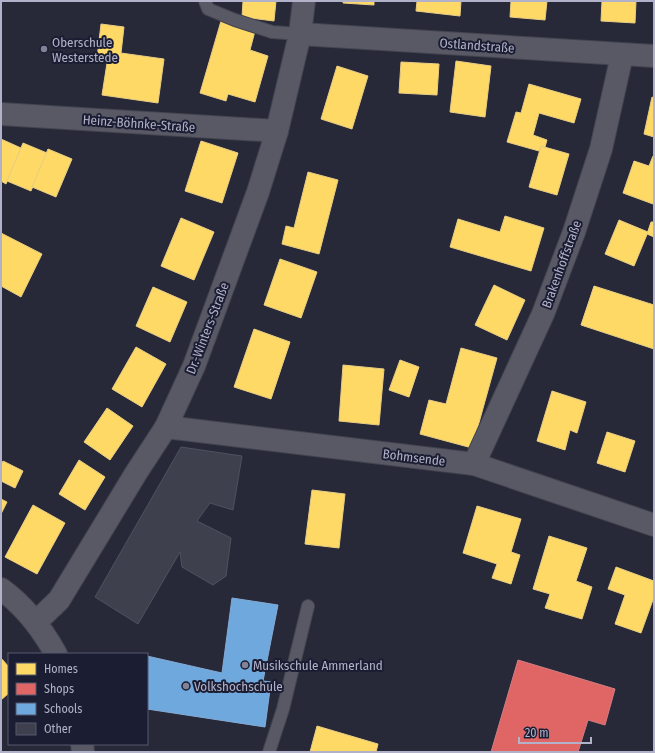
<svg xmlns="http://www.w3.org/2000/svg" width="655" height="753" font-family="'Fira Sans Condensed',sans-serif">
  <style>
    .homes { fill: #ffd966; stroke: #e8cd84 }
    .shops { fill: #e06666; stroke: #d27d84 }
    .schools { fill: #6fa8dc; stroke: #83abd6 }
    .building { fill: #3e404d; stroke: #4f515f }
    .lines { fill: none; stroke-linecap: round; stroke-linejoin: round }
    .service-casing { stroke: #42444f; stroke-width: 14 }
    .minor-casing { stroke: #42444f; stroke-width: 24 }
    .service { stroke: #585965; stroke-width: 12 }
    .minor { stroke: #585965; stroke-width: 22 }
    .poi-dot { fill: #818296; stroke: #1b1d32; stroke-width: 1.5 }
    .labels { text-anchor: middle; stroke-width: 4; stroke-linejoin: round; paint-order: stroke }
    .poi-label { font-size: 13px; fill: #b1b2c9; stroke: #1b1d32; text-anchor: start }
    .street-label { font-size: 13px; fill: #b1b2c9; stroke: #1b1d32 }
  </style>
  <rect width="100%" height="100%" fill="#272938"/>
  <g class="homes">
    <path d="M 243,1 L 276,1 L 274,21 L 242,17 Z"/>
    <path d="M 343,1 L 374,1 L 374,5 L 343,3 Z"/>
    <path d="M 417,1 L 461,1 L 460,16 L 416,11 Z"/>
    <path d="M 511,1 L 547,1 L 545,20 L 510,17 Z"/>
    <path d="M 602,1 L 636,1 L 635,23 L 601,21 Z"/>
    <path d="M 221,21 L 255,31 L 250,50 L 268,56 L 255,102 L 228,94 L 226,101 L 200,93 Z"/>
    <path d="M 101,24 L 124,27 L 121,53 L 164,59 L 158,103 L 102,95 L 107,63 L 97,58 Z"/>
    <path d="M 456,61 L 491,66 L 485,117 L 450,112 Z"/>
    <path d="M 401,62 L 439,64 L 437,95 L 399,93 Z"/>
    <path d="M 337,66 L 368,76 L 352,129 L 321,119 Z"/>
    <path d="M 529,84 L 581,99 L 574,123 L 539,113 L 533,135 L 547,140 L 545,147 L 541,146 L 539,151 L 507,142 L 516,112 L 521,113 Z"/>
    <path d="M 652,97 L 654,98 L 654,137 L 644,134 Z"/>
    <path d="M 1,139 L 21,148 L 6,184 L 1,181 Z"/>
    <path d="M 201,141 L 238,153 L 222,203 L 185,191 Z"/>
    <path d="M 23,143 L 47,153 L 31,191 L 7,181 Z"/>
    <path d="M 541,146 L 569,154 L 557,195 L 529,187 Z"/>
    <path d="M 48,149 L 72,159 L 56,197 L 32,187 Z"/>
    <path d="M 653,156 L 654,157 L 654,200 L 653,204 L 623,193 L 634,161 L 649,166 Z"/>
    <path d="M 308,172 L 338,180 L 319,254 L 282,244 L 286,226 L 294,228 Z"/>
    <path d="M 505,216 L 544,228 L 531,271 L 450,247 L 458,219 L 500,232 Z"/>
    <path d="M 181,218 L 214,232 L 194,280 L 161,266 Z"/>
    <path d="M 619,220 L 648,232 L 634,266 L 605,254 Z"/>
    <path d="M 651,222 L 654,222 L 654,237 L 647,234 Z"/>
    <path d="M 1,233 L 42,254 L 21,297 L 1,286 Z"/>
    <path d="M 280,259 L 317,272 L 301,318 L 264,305 Z"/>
    <path d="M 494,285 L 525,300 L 507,340 L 475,325 Z"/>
    <path d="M 594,286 L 654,305 L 654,349 L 581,325 Z"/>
    <path d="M 153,287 L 187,302 L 170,342 L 136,326 Z"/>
    <path d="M 254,329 L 290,342 L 271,399 L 234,387 Z"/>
    <path d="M 136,347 L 166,364 L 142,407 L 112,389 Z"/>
    <path d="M 461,348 L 497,358 L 472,448 L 420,434 L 429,400 L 446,404 Z"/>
    <path d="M 400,360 L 419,367 L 409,397 L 389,390 Z"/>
    <path d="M 343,365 L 384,369 L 379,425 L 339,421 Z"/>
    <path d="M 552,391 L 586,402 L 577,433 L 570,430 L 565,450 L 537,441 Z"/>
    <path d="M 107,408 L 133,426 L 110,460 L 84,442 Z"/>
    <path d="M 607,432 L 635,441 L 625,472 L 597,463 Z"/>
    <path d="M 79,460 L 105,477 L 85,510 L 59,494 Z"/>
    <path d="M 3,461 L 23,471 L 15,488 L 1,481 L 1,465 Z"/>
    <path d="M 312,490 L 345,494 L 339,548 L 305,544 Z"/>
    <path d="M 1,499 L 7,502 L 1,514 Z"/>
    <path d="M 33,505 L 65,523 L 37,574 L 5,557 Z"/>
    <path d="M 477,506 L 521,519 L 511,552 L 520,555 L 511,584 L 492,578 L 497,564 L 463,553 Z"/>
    <path d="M 549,536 L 587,548 L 576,581 L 592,587 L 582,619 L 545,608 L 550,594 L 533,589 Z"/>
    <path d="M 616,567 L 654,581 L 654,597 L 641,633 L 615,624 L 625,595 L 608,589 Z"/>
    <path d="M 1,658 L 9,667 L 9,693 L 1,700 Z"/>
    <path d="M 317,726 L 378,744 L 376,752 L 310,752 Z"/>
  </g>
  <path class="shops" d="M 518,660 L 615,689 L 605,725 L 588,720 L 578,752 L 491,752 Z"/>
  <path class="schools" d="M 232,598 L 278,605 L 263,681 L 271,682 L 265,727 L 147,709 L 147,656 L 222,673 Z"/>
  <path class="building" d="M 181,447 L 242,456 L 233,510 L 210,503 L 197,521 L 231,538 L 226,576 L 213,585 L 182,567 L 180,552 L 138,624 L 95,597 Z"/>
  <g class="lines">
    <g class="service-casing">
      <g id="service">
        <path d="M 205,1 L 208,9 L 235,20 L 272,32 L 300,34"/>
        <path d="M 269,752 L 283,709 L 308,606"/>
      </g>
    </g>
    <g class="minor-casing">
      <g id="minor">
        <path d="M 300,34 L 654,56"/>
        <path d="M 1,114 L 277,131"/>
        <path d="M 166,427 L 474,464 L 654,525"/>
        <path d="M 474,464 L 543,314 L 574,232 L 601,149 L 622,55"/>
        <path d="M 1,589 C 25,606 42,629 56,654"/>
        <path d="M 36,622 L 59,600 L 136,473 L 166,427 L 194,366 L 258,192 L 277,131 L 300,34 L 304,1"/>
        <path d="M 82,744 L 83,752"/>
      </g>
    </g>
    <use href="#service" class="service"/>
    <use href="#minor" class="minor"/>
  </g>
  <g class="poi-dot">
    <circle cx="44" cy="49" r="4"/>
    <circle cx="245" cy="665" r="4"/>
    <circle cx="186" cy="686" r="4"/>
  </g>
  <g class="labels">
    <g class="poi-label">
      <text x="52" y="47">Oberschule<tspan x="52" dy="15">Westerstede</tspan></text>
      <text x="253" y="670">Musikschule Ammerland</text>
      <text x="194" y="691">Volkshochschule</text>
    </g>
    <g class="street-label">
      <text transform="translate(477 45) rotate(4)" y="5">Ostlandstraße</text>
      <text transform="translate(139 123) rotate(4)" y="5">Heinz-Böhnke-Straße</text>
      <text transform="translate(561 264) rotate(-70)" y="5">Brakenhoffstraße</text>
      <text transform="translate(207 328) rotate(-69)" y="5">Dr.-Winters-Straße</text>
      <text transform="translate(414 457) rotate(7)" y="5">Bohmsende</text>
    </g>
  </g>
  <rect width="655" height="753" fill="none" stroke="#b1b2c9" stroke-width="4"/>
  <rect x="8" y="653" width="140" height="92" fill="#1b1d32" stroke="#57596e"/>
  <rect x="16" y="663" width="20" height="12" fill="#ffd966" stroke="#57596e"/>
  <text x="44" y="673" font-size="12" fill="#b1b2c9">Homes</text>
  <rect x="16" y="683" width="20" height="12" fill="#e06666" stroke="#57596e"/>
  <text x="44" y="693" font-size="12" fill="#b1b2c9">Shops</text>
  <rect x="16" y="703" width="20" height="12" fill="#6fa8dc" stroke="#57596e"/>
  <text x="44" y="713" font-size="12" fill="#b1b2c9">Schools</text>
  <rect x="16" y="723" width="20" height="12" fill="#3e404d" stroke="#57596e"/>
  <text x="44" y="733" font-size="12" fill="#b1b2c9">Other</text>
  <path d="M519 737v6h72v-6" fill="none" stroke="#b1b2c9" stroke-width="2"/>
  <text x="525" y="737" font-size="12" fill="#b1b2c9" stroke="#1b1d32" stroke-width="3" paint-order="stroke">20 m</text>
</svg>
